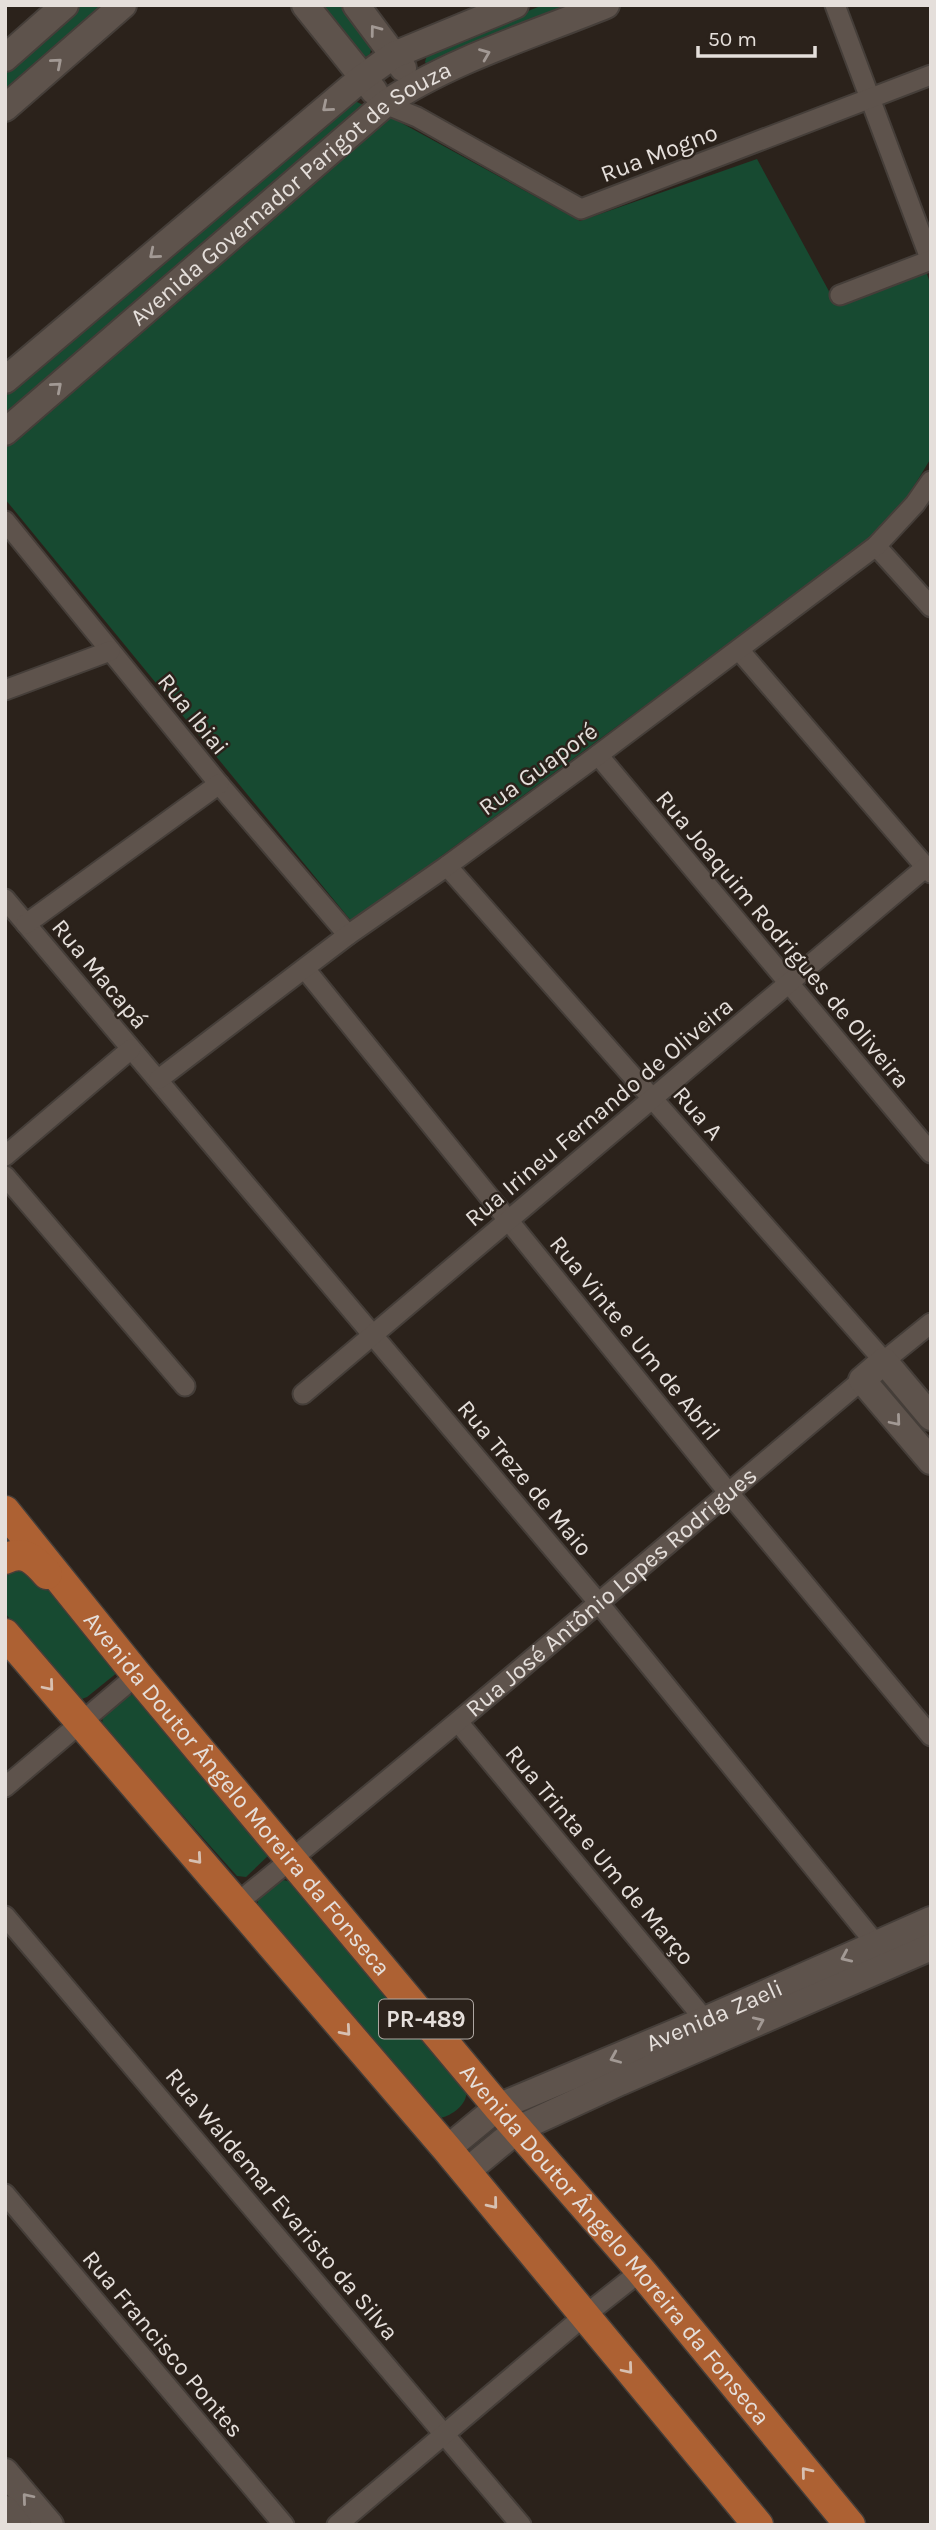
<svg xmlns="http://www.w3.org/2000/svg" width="936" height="2530" font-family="Karla,sans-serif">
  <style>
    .green { fill: #174a31 }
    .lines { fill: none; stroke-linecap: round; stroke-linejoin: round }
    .street-casing { stroke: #453e39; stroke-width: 23 }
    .secondary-casing { stroke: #453e39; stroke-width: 30 }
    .primary-casing { stroke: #453e39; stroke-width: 33 }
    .street { stroke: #5e534c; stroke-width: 19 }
    .secondary { stroke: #5e534c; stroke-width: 26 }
    .primary { stroke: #ad6133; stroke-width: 30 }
    .oneway { stroke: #a29994 }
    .oneway2 { stroke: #d7c0b1 }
    .labels { text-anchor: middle; stroke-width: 5; stroke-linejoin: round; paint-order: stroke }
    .shield { fill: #2b221b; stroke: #ada6a1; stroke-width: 2 }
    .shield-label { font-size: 23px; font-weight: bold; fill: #e5dfdb }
    .street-label { font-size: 24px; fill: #e5dfdb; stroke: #2b221b }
  </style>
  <rect width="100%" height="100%" fill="#2b221b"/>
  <g class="green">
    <path d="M 77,5 L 105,5 L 5,91 L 5,67 Z"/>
    <path d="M 314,5 L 340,5 L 372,45 L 370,54 L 363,59 Z"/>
    <path d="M 543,5 L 591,5 L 428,66 L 425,62 L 428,51 Z"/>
    <path d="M 355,101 L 365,106 L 5,422 L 5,391 Z"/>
    <path d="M 387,115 L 580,221 L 757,159 L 837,306 L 926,271 L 931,286 L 931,458 L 905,501 L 875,536 L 352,922 L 5,499 L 5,445 Z"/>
    <path d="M 16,1559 L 48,1585 L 118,1672 L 87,1697 L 82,1699 L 71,1695 L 5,1613 L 5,1566 Z"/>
    <path d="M 128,1695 L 134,1695 L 141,1699 L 270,1854 L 246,1877 L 237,1876 L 102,1725 L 103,1715 Z"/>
    <path d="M 283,1880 L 292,1882 L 466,2087 C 470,2102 454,2115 440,2118 L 258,1908 L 258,1899 Z"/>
  </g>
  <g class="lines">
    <g class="street-casing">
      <g id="street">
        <path d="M 835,5 L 931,261"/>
        <path d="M 385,104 L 417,117 L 581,209 L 931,75"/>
        <path d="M 840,295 L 931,260"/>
        <path d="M 5,521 L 219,784 L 348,935"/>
        <path d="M 876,546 L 931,607"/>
        <path d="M 739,650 L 931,873"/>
        <path d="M 5,690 L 110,651"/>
        <path d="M 598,755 L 931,1153"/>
        <path d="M 447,866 L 884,1361 L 931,1323"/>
        <path d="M 5,899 L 597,1601 L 876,1944 L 881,1956"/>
        <path d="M 26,924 L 219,784"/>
        <path d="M 305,969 L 728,1492 L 931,1736"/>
        <path d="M 159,1079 L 348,935 L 447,866 L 598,755 L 876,546 L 915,504 L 931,481"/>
        <path d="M 5,1156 L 131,1049"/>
        <path d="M 5,1176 L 185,1386"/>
        <path d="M 303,1394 L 926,867"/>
        <path d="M 458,1722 L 705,2020 L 710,2030"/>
        <path d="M 5,1787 L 137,1675"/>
        <path id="s1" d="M 236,1904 C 448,1733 654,1555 862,1380"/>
        <path d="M 5,1916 L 521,2525"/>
        <path d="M 5,2194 L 284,2525"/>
        <path d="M 337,2525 L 584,2316 L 641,2271"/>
      </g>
    </g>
    <g class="secondary-casing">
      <g id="secondary">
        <path d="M 305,5 L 374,91"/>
        <path d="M 356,5 L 403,68"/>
        <path d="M 5,58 L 65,5"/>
        <path d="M 5,108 L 123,5"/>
        <path d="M 5,380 L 362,78 L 394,55 L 515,5"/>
        <path id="s2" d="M 5,432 L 385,104 C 448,61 535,34 606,5"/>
        <path d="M 931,1417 L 884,1361 L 862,1380 L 931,1461"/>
        <path id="s3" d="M 447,2149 L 498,2107 L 705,2020 L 931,1920"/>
        <path d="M 466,2172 L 518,2129 L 620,2082 L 931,1947"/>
        <path d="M 5,2472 L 50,2525"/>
        <path d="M 5,2509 L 18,2525"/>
      </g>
    </g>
    <g class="primary-casing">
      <g id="primary">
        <path id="s4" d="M 5,1511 L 137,1675 L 498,2107 L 641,2271 L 850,2525"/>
        <path d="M 5,1559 C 24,1549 35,1560 47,1574"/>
        <path d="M 5,1634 L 447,2149 L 758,2525"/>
      </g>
    </g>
    <use href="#street" class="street"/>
    <use href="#secondary" class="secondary"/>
    <use href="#primary" class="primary"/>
  </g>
  <defs><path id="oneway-chevron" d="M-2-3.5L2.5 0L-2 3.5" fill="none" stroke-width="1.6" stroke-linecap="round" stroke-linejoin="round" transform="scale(1.75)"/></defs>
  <g class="oneway">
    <use href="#oneway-chevron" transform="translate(375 30) rotate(-127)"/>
    <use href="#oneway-chevron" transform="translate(485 54) rotate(-22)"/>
    <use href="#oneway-chevron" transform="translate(57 63) rotate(-41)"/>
    <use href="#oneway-chevron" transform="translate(327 107) rotate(140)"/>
    <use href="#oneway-chevron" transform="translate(154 254) rotate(140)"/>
    <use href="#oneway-chevron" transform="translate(57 387) rotate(-41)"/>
    <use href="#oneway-chevron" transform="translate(896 1421) rotate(50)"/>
    <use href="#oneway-chevron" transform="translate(846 1957) rotate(156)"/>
    <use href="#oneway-chevron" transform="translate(759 2022) rotate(-24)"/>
    <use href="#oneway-chevron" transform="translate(615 2058) rotate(157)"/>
    <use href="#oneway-chevron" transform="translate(27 2498) rotate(-130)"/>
  </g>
  <g class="oneway2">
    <use href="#oneway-chevron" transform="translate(49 1686) rotate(50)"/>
    <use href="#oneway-chevron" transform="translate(197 1859) rotate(49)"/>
    <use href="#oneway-chevron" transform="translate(346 2031) rotate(49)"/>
    <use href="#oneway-chevron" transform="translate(493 2204) rotate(51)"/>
    <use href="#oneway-chevron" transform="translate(628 2369) rotate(50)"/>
    <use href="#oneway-chevron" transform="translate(806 2472) rotate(-129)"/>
  </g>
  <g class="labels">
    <rect class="shield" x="379" y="1999.5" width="94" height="39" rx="5"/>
    <g class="shield-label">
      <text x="426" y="2027">PR-489</text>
    </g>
    <g class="street-label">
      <text transform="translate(659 153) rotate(-21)" y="8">Rua Mogno</text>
      <text dy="8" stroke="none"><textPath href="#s2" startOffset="373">Avenida Governador Parigot de Souza</textPath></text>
      <text transform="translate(193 714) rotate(51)" y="8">Rua Ibiai</text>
      <text transform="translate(538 769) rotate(-36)" y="8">Rua Guaporé</text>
      <text transform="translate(783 939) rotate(50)" y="8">Rua Joaquim Rodrigues de Oliveira</text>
      <text transform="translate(100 974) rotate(50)" y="8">Rua Macapá</text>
      <text transform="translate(599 1112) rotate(-40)" y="8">Rua Irineu Fernando de Oliveira</text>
      <text transform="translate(698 1113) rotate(49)" y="8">Rua A</text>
      <text transform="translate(635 1338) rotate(51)" y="8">Rua Vinte e Um de Abril</text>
      <text transform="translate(525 1478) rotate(50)" y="8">Rua Treze de Maio</text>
      <text dy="8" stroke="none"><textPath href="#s1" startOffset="488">Rua José Antônio Lopes Rodrigues</textPath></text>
      <text dy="8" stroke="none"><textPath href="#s4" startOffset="366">Avenida Doutor Ângelo Moreira da Fonseca</textPath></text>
      <text transform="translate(600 1855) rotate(50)" y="8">Rua Trinta e Um de Março</text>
      <text dy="8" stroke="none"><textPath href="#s3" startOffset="301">Avenida Zaeli</textPath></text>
      <text transform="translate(282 2204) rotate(50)" y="8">Rua Waldemar Evaristo da Silva</text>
      <text dy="8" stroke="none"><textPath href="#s4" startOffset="954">Avenida Doutor Ângelo Moreira da Fonseca</textPath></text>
      <text transform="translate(163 2344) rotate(50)" y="8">Rua Francisco Pontes</text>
    </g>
  </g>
  <rect width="936" height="2530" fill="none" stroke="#e5dfdb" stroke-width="14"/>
  <path d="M698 46v10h117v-10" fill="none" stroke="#e5dfdb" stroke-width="3.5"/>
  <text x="708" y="46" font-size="21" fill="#e5dfdb" stroke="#2b221b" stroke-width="5" paint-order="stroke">50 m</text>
</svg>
